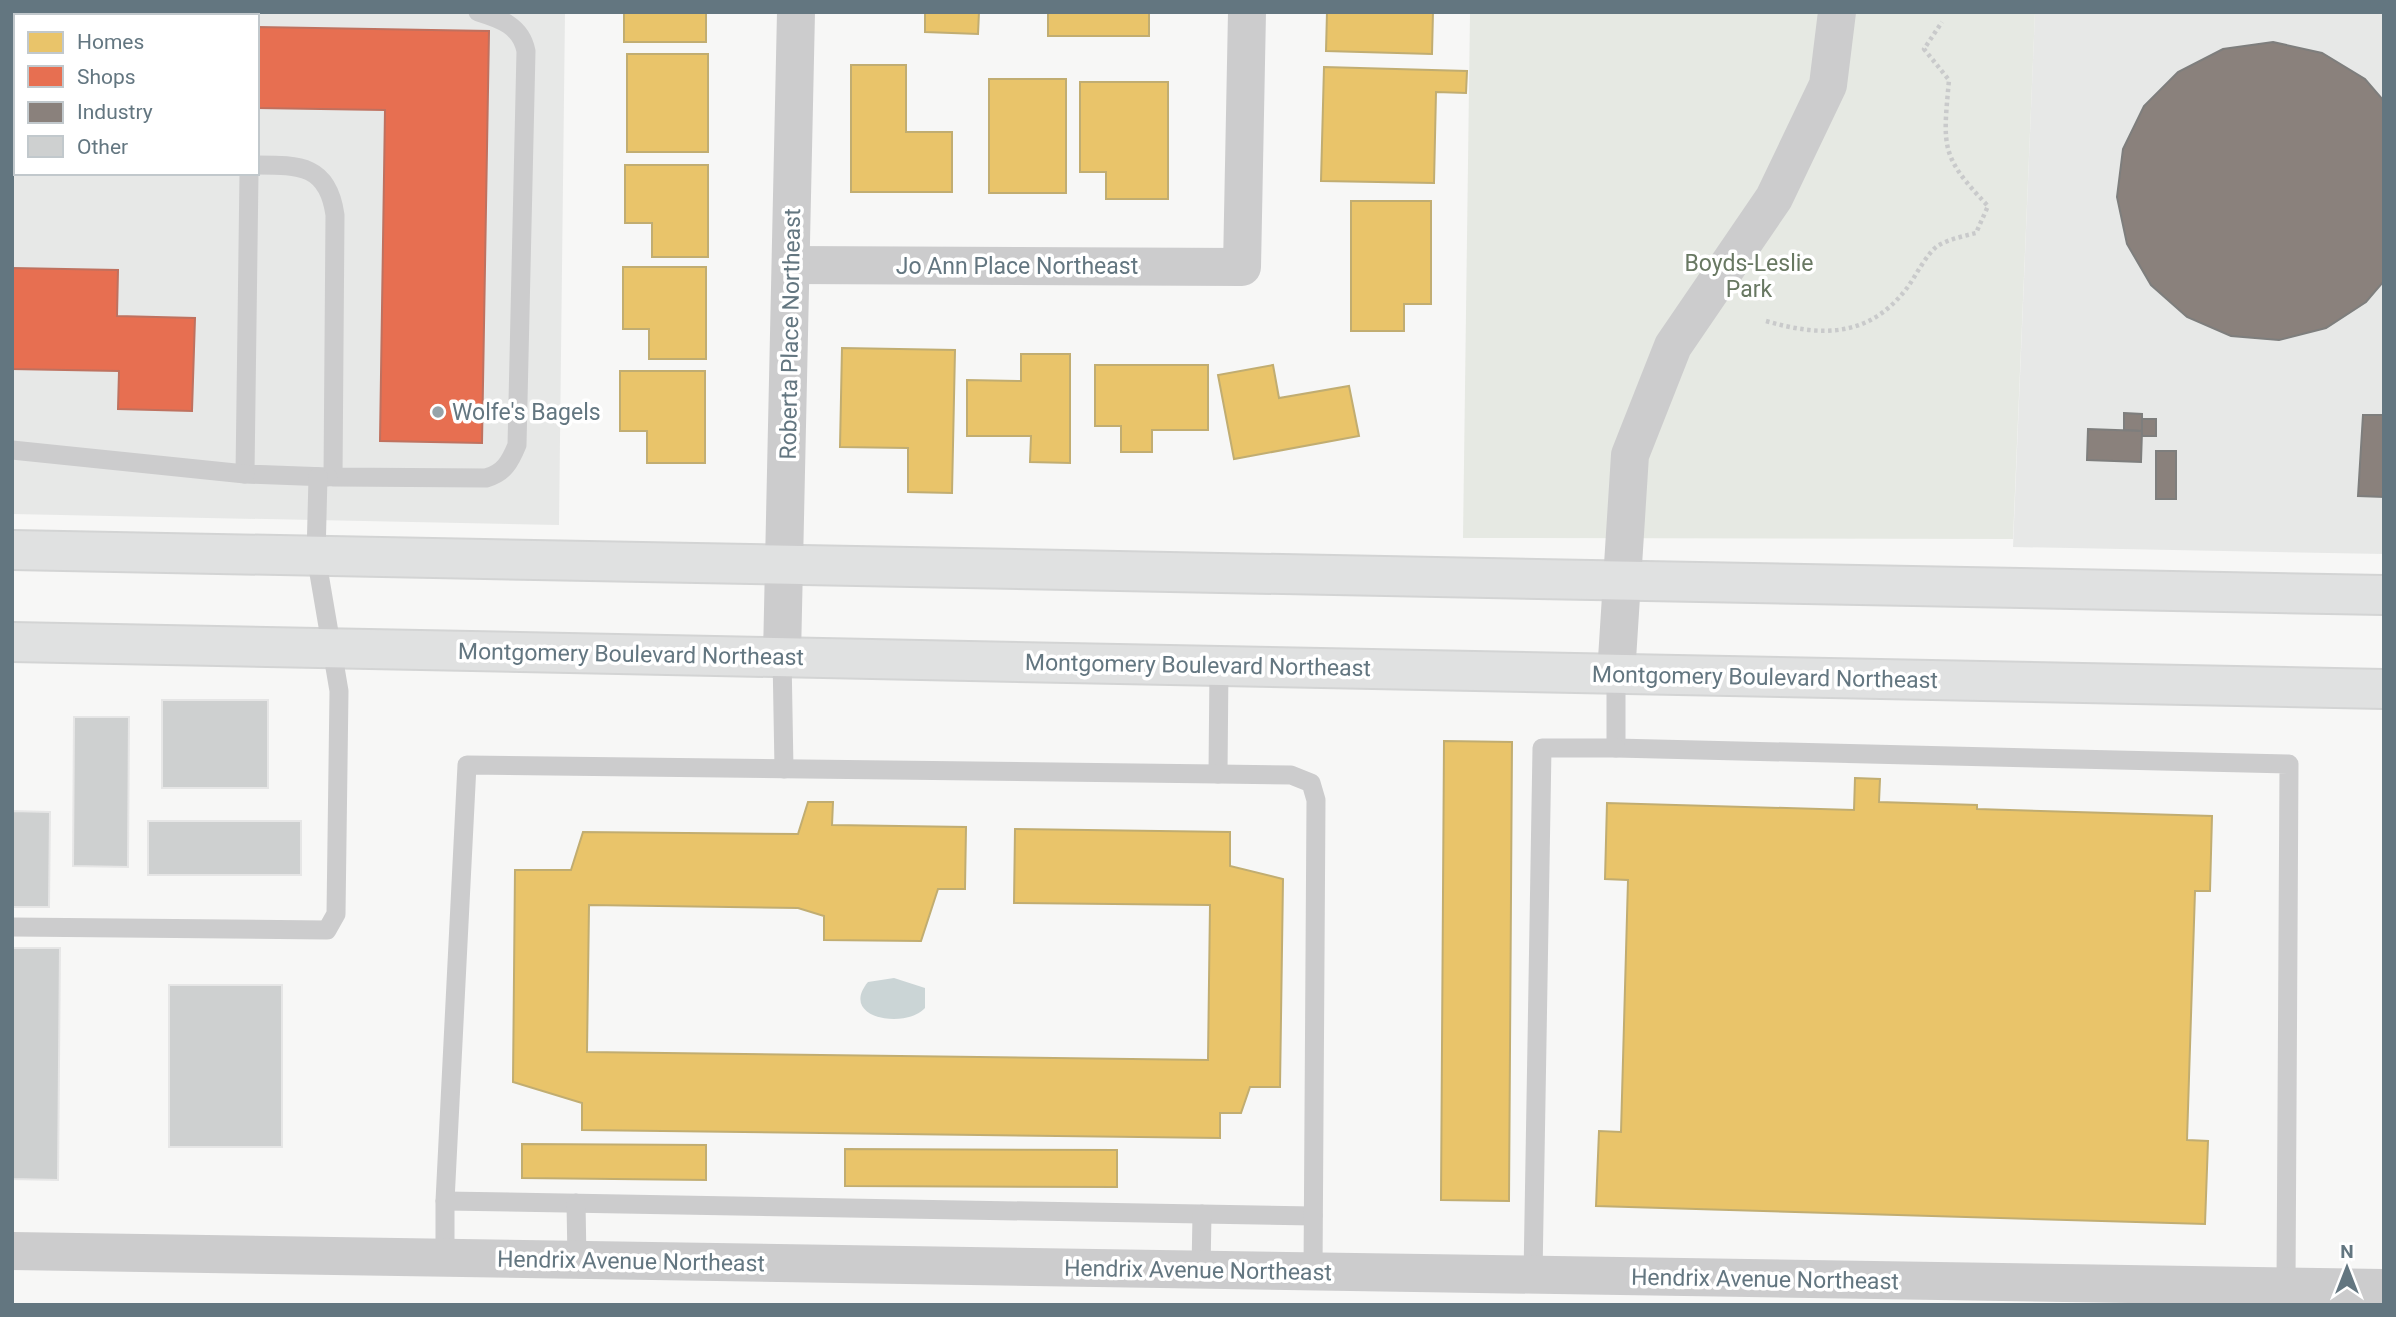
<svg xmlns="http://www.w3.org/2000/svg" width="2396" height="1317" font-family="Roboto,sans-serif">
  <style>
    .built { fill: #e7e8e7; fill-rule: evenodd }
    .green { fill: #e6e9e3 }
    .water { fill: #cbd5d6 }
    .homes { fill: #e9c46a; stroke: #c1ad71; stroke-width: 2 }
    .shops { fill: #e76f51; stroke: #bf715f; stroke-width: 2 }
    .industry { fill: #8a817c; stroke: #7e7e7d; stroke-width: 2 }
    .building { fill: #ced0d0; stroke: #e6e6e6; stroke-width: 2 }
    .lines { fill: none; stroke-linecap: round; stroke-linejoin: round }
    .primary-casing { stroke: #d3d4d4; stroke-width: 42 }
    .path { stroke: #c9cacb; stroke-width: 4.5; stroke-dasharray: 3.5 3.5; stroke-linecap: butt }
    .lane { stroke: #cccccd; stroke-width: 19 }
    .street { stroke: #cccccd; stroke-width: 38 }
    .primary { stroke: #e0e1e1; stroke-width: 38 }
    .poi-dot { fill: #97a3a9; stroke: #fff; stroke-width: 2.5 }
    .labels { text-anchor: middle; stroke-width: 7; stroke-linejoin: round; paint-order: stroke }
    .park-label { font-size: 23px; fill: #687862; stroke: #fff }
    .street-label { font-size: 23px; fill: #637680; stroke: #fff }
    .poi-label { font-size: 23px; fill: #637680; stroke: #fff; text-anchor: start }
  </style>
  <rect width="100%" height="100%" fill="#f7f7f6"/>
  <g class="built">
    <path d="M 12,12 L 565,12 L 559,525 L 12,514 ZM 16,16 L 257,16 L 257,173 L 16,173 Z"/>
    <path d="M 2035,12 L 2384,12 L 2384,554 L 2013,547 Z"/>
  </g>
  <path class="green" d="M 1470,12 L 2035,12 L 2013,539 L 1463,538 Z"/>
  <path class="water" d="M 894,978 L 925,988 L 925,1008 C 905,1030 838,1018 868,982 Z"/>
  <g class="homes">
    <rect x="624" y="12" width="82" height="30"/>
    <path d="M 925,12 L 979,12 L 978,34 L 925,32 Z"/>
    <rect x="1048" y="12" width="101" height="24"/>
    <path d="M 1327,12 L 1433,12 L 1432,54 L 1326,51 Z"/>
    <rect x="627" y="54" width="81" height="98"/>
    <path d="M 851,65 L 906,65 L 906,132 L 952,132 L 952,192 L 851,192 Z"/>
    <path d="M 1324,67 L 1467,71 L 1466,93 L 1436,92 L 1434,183 L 1321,181 Z"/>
    <rect x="989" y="79" width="77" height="114"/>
    <path d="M 1080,82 L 1168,82 L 1168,199 L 1106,199 L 1106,172 L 1080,172 Z"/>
    <path d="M 625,165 L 708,165 L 708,257 L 652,257 L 652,223 L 625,223 Z"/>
    <path d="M 1351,201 L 1431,201 L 1431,304 L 1404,304 L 1404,331 L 1351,331 Z"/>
    <path d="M 623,267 L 706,267 L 706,359 L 649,359 L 649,329 L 623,329 Z"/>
    <path d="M 842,348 L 955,350 L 952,493 L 908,492 L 908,448 L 840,447 Z"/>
    <path d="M 1021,354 L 1070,354 L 1070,463 L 1030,462 L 1031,436 L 967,436 L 967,380 L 1021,381 Z"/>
    <path d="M 1095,365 L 1208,365 L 1208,430 L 1152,430 L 1152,452 L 1121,452 L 1121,426 L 1095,426 Z"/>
    <path d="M 1273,365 L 1279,398 L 1349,386 L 1359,436 L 1234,459 L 1218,375 Z"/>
    <path d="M 620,371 L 705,371 L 705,463 L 647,463 L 647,431 L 620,431 Z"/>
    <path d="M 1444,741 L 1512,742 L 1509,1201 L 1441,1200 Z"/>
    <path d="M 1855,778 L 1880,779 L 1879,802 L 1977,805 L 1977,809 L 2212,816 L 2210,891 L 2195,891 L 2187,1140 L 2208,1141 L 2205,1224 L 1596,1206 L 1599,1131 L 1621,1132 L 1628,880 L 1605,879 L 1607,803 L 1854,810 Z"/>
    <path d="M 808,802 L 833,802 L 832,825 L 966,827 L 965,889 L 938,889 L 921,941 L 824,940 L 824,916 L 798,908 L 589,905 L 587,1052 L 1208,1060 L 1210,905 L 1014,903 L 1015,829 L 1230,832 L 1230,866 L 1283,879 L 1280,1087 L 1250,1087 L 1241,1113 L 1220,1113 L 1220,1138 L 582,1130 L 582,1103 L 513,1082 L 515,870 L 571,870 L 583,832 L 798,834 Z"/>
    <path d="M 522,1144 L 706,1145 L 706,1180 L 522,1178 Z"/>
    <path d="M 845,1149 L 1117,1150 L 1117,1187 L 845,1186 Z"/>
  </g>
  <g class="shops">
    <rect x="12" y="23" width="4" height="81"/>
    <path d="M 257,27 L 489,31 L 482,443 L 380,441 L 385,110 L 257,108 Z"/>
    <path d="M 12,268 L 118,270 L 117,316 L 195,318 L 192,411 L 118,409 L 119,371 L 12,369 Z"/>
  </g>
  <g class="industry">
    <path d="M 2273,42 L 2322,53 L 2365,79 L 2384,101 L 2384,281 L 2366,302 L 2326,328 L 2279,340 L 2231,336 L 2187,317 L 2151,285 L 2127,244 L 2117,197 L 2123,149 L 2144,106 L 2178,72 L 2223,49 Z"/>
    <path d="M 2124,413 L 2142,414 L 2142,431 L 2124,430 Z"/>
    <path d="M 2363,415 L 2384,415 L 2384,497 L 2358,496 Z"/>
    <rect x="2142" y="419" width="14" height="17"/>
    <path d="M 2088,429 L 2142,431 L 2141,462 L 2087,460 Z"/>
    <rect x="2156" y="451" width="20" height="48"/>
  </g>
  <g class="building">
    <rect x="162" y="700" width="106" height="88"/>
    <path d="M 74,717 L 129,717 L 128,867 L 73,866 Z"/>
    <path d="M 12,811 L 50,812 L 49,907 L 12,907 Z"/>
    <rect x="148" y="821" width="153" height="54"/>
    <path d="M 12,948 L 60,948 L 58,1180 L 12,1179 Z"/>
    <rect x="169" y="985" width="113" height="162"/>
  </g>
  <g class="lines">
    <g class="primary-casing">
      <g id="primary">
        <path d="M 12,550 L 2384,595"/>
        <path d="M 12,642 L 2384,689"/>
      </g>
    </g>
    <path class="path" d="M 1766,321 C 1821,337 1869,338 1907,288 C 1916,276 1927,252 1939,245 C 1950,239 1964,236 1976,233 L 1988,206 C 1940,156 1943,147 1949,80 L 1924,49 L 1942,22"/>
    <g class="lane">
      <path d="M 12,163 L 16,163"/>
      <path d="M 257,165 C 300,165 328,165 335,215 L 333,477 L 486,478 C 504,473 510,462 517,445 L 526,51 C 521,26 501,19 478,12"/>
      <path d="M 249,173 L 245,474 L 328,477"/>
      <path d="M 12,450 L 245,474"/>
      <path d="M 782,656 L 784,769"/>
      <path d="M 1616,675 L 1616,748 L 2289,764 L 2286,1286"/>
      <path d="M 1218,774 L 1219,666"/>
      <path d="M 12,927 L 327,930 L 336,914 L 339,691 L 316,556 L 318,477"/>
      <path d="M 445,1201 L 1313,1216"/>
      <path d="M 576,1203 L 577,1260"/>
      <path d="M 445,1258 L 445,1201 L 467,765 L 1218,774 L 1291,775 L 1311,783 L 1316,800 L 1313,1272"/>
      <path d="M 1201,1270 L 1202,1214"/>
      <path d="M 1533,1276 L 1542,748 L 1616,748"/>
    </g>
    <g class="street">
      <path d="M 792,265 L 1242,267 L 1247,12"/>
      <path d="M 782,656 L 796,12"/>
      <path d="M 1616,675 L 1630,455 L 1673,346 L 1774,198 L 1828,85 L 1837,12"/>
      <path d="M 12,1251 L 2383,1288"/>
    </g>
    <use href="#primary" class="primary"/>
  </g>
  <circle class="poi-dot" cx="438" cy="412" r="7"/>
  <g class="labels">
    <g class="park-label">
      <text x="1749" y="271">Boyds-Leslie<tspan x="1749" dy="26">Park</tspan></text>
    </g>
    <g class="street-label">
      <text x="1017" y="274">Jo Ann Place Northeast</text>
      <text transform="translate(790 334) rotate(-89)" y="8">Roberta Place Northeast</text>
      <text transform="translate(631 654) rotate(1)" y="8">Montgomery Boulevard Northeast</text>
      <text transform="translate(1198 665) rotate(1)" y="8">Montgomery Boulevard Northeast</text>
      <text transform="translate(1765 677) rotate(1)" y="8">Montgomery Boulevard Northeast</text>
      <text transform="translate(631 1261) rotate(1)" y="8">Hendrix Avenue Northeast</text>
      <text transform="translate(1198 1270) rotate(1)" y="8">Hendrix Avenue Northeast</text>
      <text transform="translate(1765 1279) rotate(1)" y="8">Hendrix Avenue Northeast</text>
    </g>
    <g class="poi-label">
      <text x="452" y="420">Wolfe's Bagels</text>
    </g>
  </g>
  <rect width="2396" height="1317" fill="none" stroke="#637680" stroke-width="28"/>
  <rect x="14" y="14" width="245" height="161" fill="#ffffff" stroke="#c1c8cc" stroke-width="2"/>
  <rect x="28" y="32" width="35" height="21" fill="#e9c46a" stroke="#c1c8cc" stroke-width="2"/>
  <text x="77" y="49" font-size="21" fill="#637680">Homes</text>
  <rect x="28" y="66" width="35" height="21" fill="#e76f51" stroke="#c1c8cc" stroke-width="2"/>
  <text x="77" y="84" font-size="21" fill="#637680">Shops</text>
  <rect x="28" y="102" width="35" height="21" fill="#8a817c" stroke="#c1c8cc" stroke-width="2"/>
  <text x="77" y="119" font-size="21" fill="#637680">Industry</text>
  <rect x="28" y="136" width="35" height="21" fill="#ced0d0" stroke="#c1c8cc" stroke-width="2"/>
  <text x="77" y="154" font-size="21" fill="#637680">Other</text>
  <g transform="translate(2347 1268)" stroke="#ffffff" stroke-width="5" paint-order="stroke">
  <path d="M0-5L12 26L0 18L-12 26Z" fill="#637680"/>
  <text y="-10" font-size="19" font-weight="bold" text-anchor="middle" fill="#637680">N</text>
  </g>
</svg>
